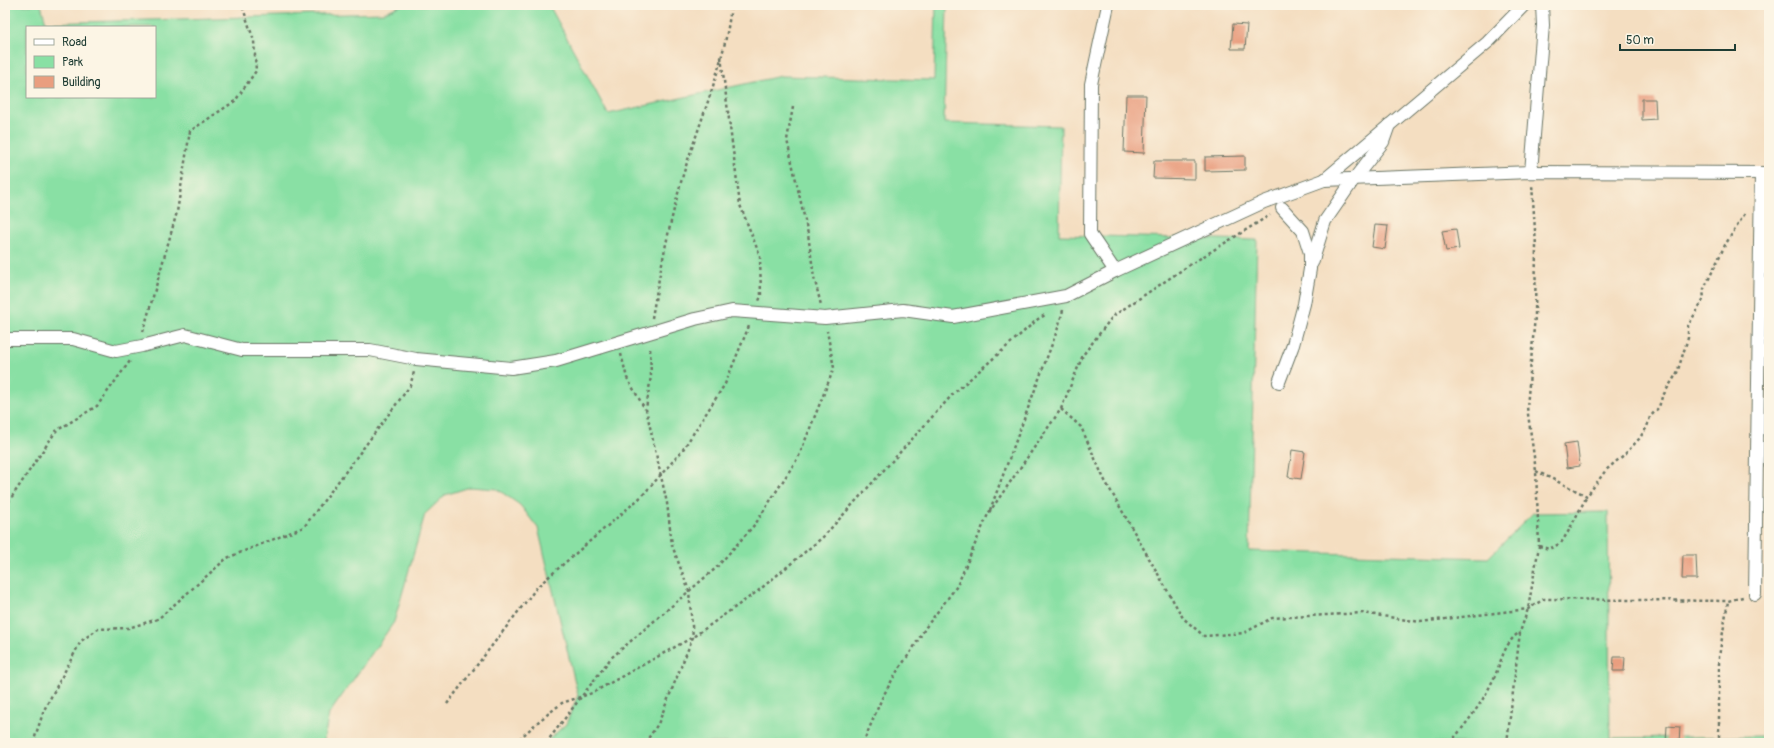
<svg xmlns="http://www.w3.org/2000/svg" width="1774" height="748" font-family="Pangolin,sans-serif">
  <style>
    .green { fill: #89e0a4; stroke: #548e6c; fill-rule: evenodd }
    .building { fill: #e99e7f }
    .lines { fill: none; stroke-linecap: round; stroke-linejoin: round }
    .minor-casing { stroke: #6a7565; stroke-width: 14 }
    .path { stroke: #6a7565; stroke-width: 2.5; stroke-dasharray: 3 3; stroke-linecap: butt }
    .minor { stroke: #fff; stroke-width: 12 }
  </style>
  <rect width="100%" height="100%" fill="#fcf5e5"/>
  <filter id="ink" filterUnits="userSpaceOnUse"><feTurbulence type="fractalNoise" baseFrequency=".025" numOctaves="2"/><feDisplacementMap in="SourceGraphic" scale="8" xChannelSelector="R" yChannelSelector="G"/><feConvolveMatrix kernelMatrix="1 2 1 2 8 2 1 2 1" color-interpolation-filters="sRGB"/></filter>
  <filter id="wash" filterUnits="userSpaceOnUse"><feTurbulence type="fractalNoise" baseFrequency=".012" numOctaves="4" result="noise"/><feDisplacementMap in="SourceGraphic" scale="16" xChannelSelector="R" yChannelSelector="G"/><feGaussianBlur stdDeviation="0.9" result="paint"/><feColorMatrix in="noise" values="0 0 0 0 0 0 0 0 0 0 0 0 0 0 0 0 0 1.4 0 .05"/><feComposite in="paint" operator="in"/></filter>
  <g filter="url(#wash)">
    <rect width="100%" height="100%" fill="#f4dec1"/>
    <path class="green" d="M 5,5 L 41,5 L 46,23 L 383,13 L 401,5 L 549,5 L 608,114 L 781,76 L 934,80 L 936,5 L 947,5 L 944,123 L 1061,126 L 1059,235 L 1257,240 L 1249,551 L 1488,558 L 1533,513 L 1608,512 L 1610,738 L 1769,736 L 1769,743 L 545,743 L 566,724 L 578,695 L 538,528 L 520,505 L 497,489 L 470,487 L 445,495 L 425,514 L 394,622 L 329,714 L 324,739 L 326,743 L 5,743 ZM 27,27 L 155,27 L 155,97 L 27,97 Z"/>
    <g id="blocks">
      <g class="building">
        <path d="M 1233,24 L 1247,25 L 1245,49 L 1231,49 Z"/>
        <path d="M 1126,95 L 1146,95 L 1144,153 L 1124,152 Z"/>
        <path d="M 1642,99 L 1655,99 L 1656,119 L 1642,120 Z"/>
        <path d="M 1245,156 L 1245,170 L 1205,171 L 1205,157 Z"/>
        <path d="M 1154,161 L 1195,161 L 1195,179 L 1153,178 Z"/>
        <path d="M 1375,225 L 1388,226 L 1385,249 L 1372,247 Z"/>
        <path d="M 1456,229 L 1459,249 L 1446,251 L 1442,231 Z"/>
        <path d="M 1577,442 L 1580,466 L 1567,468 L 1564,444 Z"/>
        <path d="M 1292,450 L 1305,452 L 1301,479 L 1288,477 Z"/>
        <path d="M 1683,555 L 1696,555 L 1697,579 L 1682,579 Z"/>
        <path d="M 1614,657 L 1625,657 L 1624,671 L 1613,671 Z"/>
        <path d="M 1667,726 L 1680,727 L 1679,743 L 1666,743 Z"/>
      </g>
    </g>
  </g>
  <g filter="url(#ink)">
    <use href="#blocks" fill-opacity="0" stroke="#6a7565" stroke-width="1"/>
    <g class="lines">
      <g class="minor-casing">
        <g id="minor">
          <path d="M 1108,5 L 1091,84 L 1090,234 L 1115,271"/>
          <path d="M 1531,172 L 1543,25 L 1542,5"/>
          <path d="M 1324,180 L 1531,172 L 1769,173"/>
          <path d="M 1312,263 L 1325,221 L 1354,179 L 1383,142 L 1389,125"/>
          <path d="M 5,339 L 73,339 L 116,351 L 142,346 L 185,335 L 242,350 L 370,350 L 416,359 L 511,368 L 556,361 L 695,319 L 732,311 L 825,318 L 903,310 L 953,317 L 1066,296 L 1115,271 L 1264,202 L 1324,180 L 1488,42 L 1524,5"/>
          <path d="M 1279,382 L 1293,345 L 1304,304 L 1310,269 L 1310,253 L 1303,231 L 1282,208"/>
          <path d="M 1755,594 L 1761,173"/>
        </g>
      </g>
      <g class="path">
        <path d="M 721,57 L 740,205 L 760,256 L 761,296 L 759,301"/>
        <path d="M 793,107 L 787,140 L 808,234 L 814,277 L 821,305"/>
        <path d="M 652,318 C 660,270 670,221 683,175 C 700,121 726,61 731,5"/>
        <path d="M 143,332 L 177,212 L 190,131 L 235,101 L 256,71 L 254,41 L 242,5"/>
        <path d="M 621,354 L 627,378 L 645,409"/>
        <path d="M 1061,409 L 1081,427 L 1104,479 L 1183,618 L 1204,636 L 1244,633 L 1272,618 L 1363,613 L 1420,622 L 1528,609 L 1544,599 L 1728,601 L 1743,597"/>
        <path d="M 1536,471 L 1587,496 L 1606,470 L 1625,454 L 1639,439 L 1647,427 L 1650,417 L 1659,407 L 1662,397 L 1677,373 L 1688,338 L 1688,326 L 1704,298 L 1703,291 L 1725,245 L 1746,212"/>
        <path d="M 5,507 L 56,431 L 97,406 L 130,361"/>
        <path d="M 990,510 L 1058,328 L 1063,310"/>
        <path d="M 1539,546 L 1549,549 L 1561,543 L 1568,532 L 1587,496"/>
        <path d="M 447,704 L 538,586 L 642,496 L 682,451 L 725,384 L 749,326"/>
        <path d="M 33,743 L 44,710 L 81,641 L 98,629 L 128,628 L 158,619 L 227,558 L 304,527 L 410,386 L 414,372"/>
        <path d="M 515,743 L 539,721 L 562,703 L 592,693 L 693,637 L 758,591 L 823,537 L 953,394 L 1038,319 L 1047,314"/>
        <path d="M 546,743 L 611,658 L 716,568 L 756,523 L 799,456 L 834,368 L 827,331"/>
        <path d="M 645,743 L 658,724 L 693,637 L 689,591 L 672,545 L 667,503 L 646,409 L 651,376 L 650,346"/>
        <path d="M 863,743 L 882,698 L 896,673 L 912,650 L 926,627 L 957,586 L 988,514 L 1061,409 L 1083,355 L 1113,316 L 1191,264 L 1270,215"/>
        <path d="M 1450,743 C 1466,724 1481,705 1492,682 C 1501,665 1503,643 1520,632"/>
        <path d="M 1507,743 L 1520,632 L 1528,609 L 1539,546 L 1536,471 L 1527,407 L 1535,316 L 1536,246 L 1532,184"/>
        <path d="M 1719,743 L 1719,657 L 1728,601"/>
      </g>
      <use href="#minor" class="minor"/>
    </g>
  </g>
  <rect width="1774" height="748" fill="none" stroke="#fcf5e5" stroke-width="20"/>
  <rect x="26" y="26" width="130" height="72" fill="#fcf5e5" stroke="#a4ab9e"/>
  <rect x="34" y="39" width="20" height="6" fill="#ffffff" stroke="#a4ab9e"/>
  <text x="62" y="46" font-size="12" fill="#1f3d34">Road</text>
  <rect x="34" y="56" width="20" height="12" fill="#89e0a4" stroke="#a4ab9e"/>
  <text x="62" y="66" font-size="12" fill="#1f3d34">Park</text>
  <rect x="34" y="76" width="20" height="12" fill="#e99e7f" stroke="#a4ab9e"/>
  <text x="62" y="86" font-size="12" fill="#1f3d34">Building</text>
  <path d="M1620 44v6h115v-6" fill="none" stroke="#1f3d34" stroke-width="2"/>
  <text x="1626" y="44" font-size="12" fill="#1f3d34" stroke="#fcf5e5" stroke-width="3" paint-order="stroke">50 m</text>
</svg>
